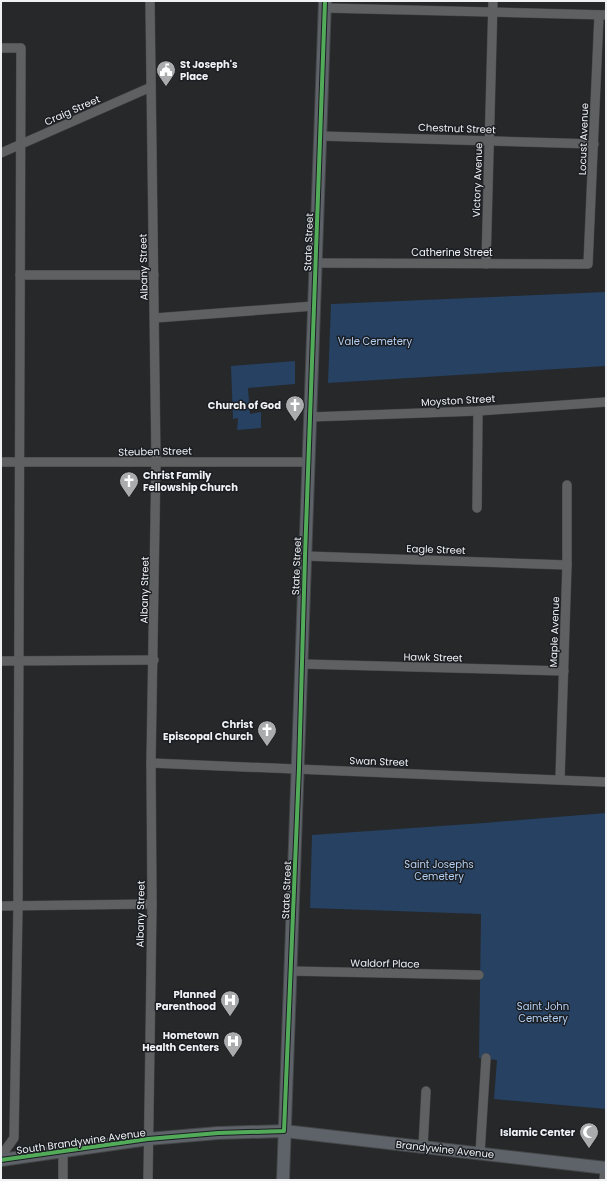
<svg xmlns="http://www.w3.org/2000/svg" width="607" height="1181" font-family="Poppins,sans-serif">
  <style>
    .green { fill: #264162 }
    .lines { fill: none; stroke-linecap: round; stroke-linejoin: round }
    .minor-casing { stroke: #454648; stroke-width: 10 }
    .major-casing { stroke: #454648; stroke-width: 14 }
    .minor { stroke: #5f6061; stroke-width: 9 }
    .major { stroke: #5d6369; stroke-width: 12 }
    .cycleway-casing { stroke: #1b1e22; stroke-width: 6 }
    .cycleway { stroke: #51ab58; stroke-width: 4 }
    .labels { text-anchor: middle; stroke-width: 3; stroke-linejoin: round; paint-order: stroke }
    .poi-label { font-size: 10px; font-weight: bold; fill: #eff1f4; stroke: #1b1e22; text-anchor: end }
    .street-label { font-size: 10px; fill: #eff1f4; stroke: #1b1e22 }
    .park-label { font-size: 10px; fill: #b3d0f4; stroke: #1b1e22 }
  </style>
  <rect width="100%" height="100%" fill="#26282a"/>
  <g class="green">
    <path d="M 606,292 L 606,366 L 328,383 L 331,304 Z"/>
    <path d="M 295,361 L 295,384 L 248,388 L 250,414 L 261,412 L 261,428 L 237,430 L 238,418 L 233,419 L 231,366 Z"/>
    <path d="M 606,813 L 606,1109 L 494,1099 L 497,1060 L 479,1058 L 481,914 L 310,908 L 312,835 L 484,823 Z"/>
  </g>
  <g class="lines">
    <g class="minor-casing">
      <g id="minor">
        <path d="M 325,8 L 606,15"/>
        <path d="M 1,48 L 21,48 L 18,906 L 14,1138 L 1,1156"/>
        <path d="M 320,136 L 594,144"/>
        <path d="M 1,153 L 151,87"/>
        <path d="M 315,263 L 588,264 L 599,15"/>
        <path d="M 486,264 L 493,1"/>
        <path d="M 20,275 L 154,275"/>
        <path d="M 155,318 L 314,306"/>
        <path d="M 310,417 L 478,411 L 606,402"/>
        <path d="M 1,462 L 309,462"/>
        <path d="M 477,508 L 478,411"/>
        <path d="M 305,556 L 567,565"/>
        <path d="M 1,661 L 154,660"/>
        <path d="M 302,664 L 564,671"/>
        <path d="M 151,763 L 606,782"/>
        <path d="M 560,779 L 567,565 L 567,485"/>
        <path d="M 1,906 L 152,904"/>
        <path d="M 290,971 L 479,975"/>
        <path d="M 423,1147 L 426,1091"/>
        <path d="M 480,1153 L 486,1058"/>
        <path d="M 63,1180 L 63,1151"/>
        <path d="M 148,1180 L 152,904 L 151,763 L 156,461 L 150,1"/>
        <path d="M 604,1180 L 605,1168"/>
      </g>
    </g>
    <g class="major-casing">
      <g id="major">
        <path d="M 1,1160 L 148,1139 L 218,1133 L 284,1131 L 606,1168"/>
        <path d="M 283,1180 L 325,1"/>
      </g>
    </g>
    <use href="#minor" class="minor"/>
    <use href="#major" class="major"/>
    <g class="cycleway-casing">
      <path id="cycleway" d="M 1,1160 L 148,1139 L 218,1133 L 284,1131 L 299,768 L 305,556 L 325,1"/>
    </g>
    <use href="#cycleway" class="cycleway"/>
  </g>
  <defs>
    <g id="civic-pin" transform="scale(1)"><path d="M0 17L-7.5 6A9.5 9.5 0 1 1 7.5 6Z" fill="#a9abad" stroke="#1b1e22"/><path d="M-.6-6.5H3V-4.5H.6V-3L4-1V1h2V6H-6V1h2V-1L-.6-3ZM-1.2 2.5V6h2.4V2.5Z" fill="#fff"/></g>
    <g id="church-pin" transform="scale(1)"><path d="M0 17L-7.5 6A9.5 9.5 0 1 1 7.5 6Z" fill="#a9abad" stroke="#1b1e22"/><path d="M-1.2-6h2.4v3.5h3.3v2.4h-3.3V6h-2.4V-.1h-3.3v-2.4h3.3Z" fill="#fff"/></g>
    <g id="hospital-pin" transform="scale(1)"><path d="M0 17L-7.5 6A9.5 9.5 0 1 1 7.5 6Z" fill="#a9abad" stroke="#1b1e22"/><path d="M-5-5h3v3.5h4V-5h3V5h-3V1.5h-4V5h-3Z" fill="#fff"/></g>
    <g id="mosque-pin" transform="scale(1)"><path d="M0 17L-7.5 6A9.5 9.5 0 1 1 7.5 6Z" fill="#a9abad" stroke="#1b1e22"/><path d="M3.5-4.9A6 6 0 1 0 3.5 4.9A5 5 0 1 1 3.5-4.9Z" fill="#fff"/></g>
  </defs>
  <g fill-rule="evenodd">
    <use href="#civic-pin" x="166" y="70"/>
    <use href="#church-pin" x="295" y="405"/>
    <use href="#church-pin" x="129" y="481"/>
    <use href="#church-pin" x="267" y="730"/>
    <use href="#hospital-pin" x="230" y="1000"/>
    <use href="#hospital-pin" x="233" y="1041"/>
    <use href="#mosque-pin" x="589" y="1132"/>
  </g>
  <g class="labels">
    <g class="poi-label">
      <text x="180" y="68" text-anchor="start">St Joseph's<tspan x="180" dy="12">Place</tspan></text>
      <text x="281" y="409">Church of God</text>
      <text x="143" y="479" text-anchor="start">Christ Family<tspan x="143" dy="12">Fellowship Church</tspan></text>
      <text x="253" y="728">Christ<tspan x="253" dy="12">Episcopal Church</tspan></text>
      <text x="216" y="998">Planned<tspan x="216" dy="12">Parenthood</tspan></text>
      <text x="219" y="1039">Hometown<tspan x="219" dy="12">Health Centers</tspan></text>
      <text x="575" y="1136">Islamic Center</text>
    </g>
    <g class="street-label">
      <text transform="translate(72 110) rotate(-24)" y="4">Craig Street</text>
      <text transform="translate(457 128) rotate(2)" y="4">Chestnut Street</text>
      <text transform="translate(583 139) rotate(-88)" y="4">Locust Avenue</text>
      <text transform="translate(477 180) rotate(-88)" y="4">Victory Avenue</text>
      <text transform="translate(308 242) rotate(-88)" y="4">State Street</text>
      <text x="452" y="256">Catherine Street</text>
      <text transform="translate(143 267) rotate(-91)" y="4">Albany Street</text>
      <text transform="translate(458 400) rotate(-3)" y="4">Moyston Street</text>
      <text transform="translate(155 451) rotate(-1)" y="4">Steuben Street</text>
      <text transform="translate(436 549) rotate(2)" y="4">Eagle Street</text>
      <text transform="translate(296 566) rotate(-88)" y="4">State Street</text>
      <text transform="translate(144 590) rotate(-89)" y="4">Albany Street</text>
      <text transform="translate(554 632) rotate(-88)" y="4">Maple Avenue</text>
      <text transform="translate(433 657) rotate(1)" y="4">Hawk Street</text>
      <text transform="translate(379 761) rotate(2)" y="4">Swan Street</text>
      <text transform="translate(286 890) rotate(-88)" y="4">State Street</text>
      <text transform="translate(140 914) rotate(-89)" y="4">Albany Street</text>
      <text transform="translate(385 963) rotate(1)" y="4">Waldorf Place</text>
      <text transform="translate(81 1141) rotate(-8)" y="4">South Brandywine Avenue</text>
      <text transform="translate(445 1149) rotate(6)" y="4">Brandywine Avenue</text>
    </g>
    <g class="park-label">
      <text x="375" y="345">Vale Cemetery</text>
      <text x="439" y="868">Saint Josephs<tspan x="439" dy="12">Cemetery</tspan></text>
      <text x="543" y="1010">Saint John<tspan x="543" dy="12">Cemetery</tspan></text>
    </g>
  </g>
  <rect width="607" height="1181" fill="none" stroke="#eff1f4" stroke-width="4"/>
</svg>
